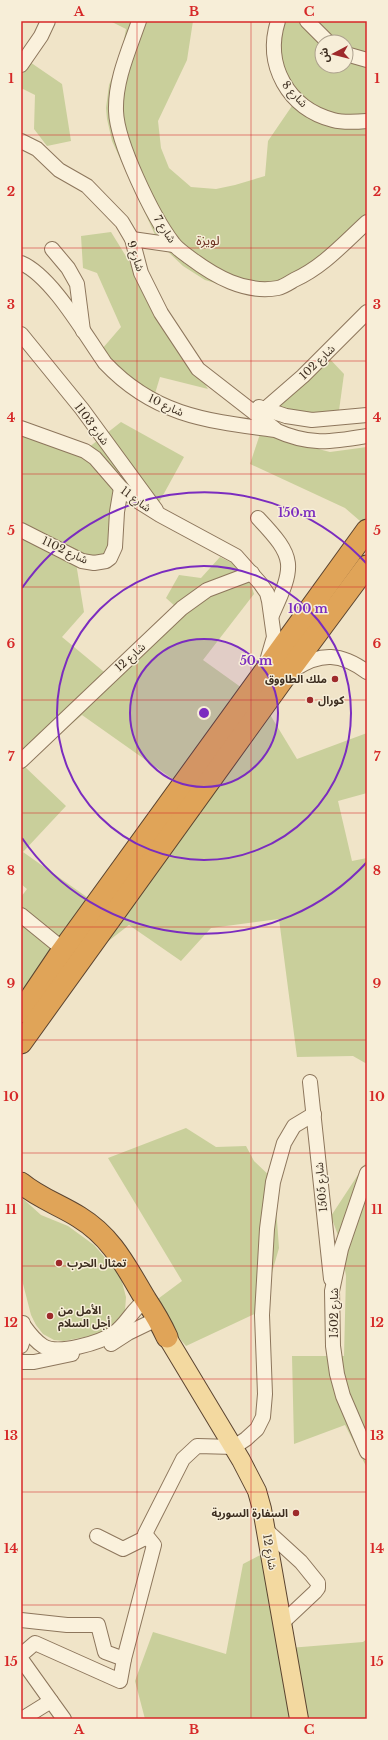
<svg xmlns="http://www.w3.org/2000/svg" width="388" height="1740" font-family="'Libre Baskerville','Noto Sans Arabic',serif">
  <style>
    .green { fill: #c9cf9b; fill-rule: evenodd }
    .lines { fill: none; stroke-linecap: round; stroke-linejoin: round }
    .minor-casing { stroke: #8d765c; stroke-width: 16 }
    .major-casing { stroke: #5b4430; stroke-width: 20 }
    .highway-casing { stroke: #5b4430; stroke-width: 23 }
    .minor { stroke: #faf1dc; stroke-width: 14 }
    .major { stroke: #f3d9a0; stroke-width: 18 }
    .highway { stroke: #e0a458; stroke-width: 21 }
    .grid { fill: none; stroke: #d62828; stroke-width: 1; stroke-opacity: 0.55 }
    .ring { fill: none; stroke: #7b2cbf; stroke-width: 2 }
    .poi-dot { fill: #9e2a2b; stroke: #f7eed8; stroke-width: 1.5 }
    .labels { text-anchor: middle; stroke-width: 3; stroke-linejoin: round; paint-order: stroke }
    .street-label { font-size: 11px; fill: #3d2e20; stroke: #f7eed8 }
    .poi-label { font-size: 11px; font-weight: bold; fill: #3d2e20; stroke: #f7eed8; text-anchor: start }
    .quarter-label { font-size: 13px; fill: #6b2e1e; stroke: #f7eed8 }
    .centre { fill: #7b2cbf; stroke: #f7eed8; stroke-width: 2 }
    .ring-label { font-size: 12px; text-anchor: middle; font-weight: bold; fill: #7b2cbf; stroke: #f7eed8; stroke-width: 3; stroke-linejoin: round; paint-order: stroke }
    .neatline { fill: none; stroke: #d62828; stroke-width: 1.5 }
    .grid-label { font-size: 13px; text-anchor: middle; font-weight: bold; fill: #d62828 }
  </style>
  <rect width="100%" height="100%" fill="#f0e4c8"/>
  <g class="green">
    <path d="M 110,21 L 193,21 L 187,60 L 158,121 L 161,148 L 169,168 L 191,187 L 216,189 L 235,185 L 265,176 L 268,141 L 296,100 L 290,92 L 273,21 L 367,21 L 367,226 L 274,288 L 229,287 L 205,280 L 183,266 L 164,248 L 156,237 L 112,141 L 107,119 L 106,108 L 109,85 L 121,55 L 126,29 ZM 322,42 L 346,42 L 346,66 L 322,66 Z"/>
    <path d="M 24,58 L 62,84 L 71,141 L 47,146 L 34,129 L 35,95 L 21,88 L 21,65 Z"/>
    <path d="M 111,232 L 208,389 L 160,377 L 154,397 L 138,390 L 102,349 L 121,327 L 97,273 L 83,268 L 81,236 Z"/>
    <path d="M 327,356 L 344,374 L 338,418 L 268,406 Z"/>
    <path d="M 121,422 L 184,457 L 156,508 L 140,487 L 117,499 L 110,560 L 76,563 L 84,612 L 62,637 L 115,681 L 177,608 L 166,598 L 179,575 L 201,578 L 220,557 C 242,568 247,569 254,594 L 203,660 L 263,703 L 297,759 L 367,733 L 367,793 L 338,801 L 352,861 L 367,858 L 367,1064 L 353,1056 L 297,1057 L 279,919 L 211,928 L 181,961 L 129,925 L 56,982 L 21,989 L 21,897 L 27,889 L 21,884 L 21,433 L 79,455 ZM 82,715 L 174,780 L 91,900 L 23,852 L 66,806 L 23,765 Z"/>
    <path d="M 260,434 L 330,452 L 367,447 L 367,527 L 345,508 L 250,464 Z"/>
    <path d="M 186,1128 L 216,1147 L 246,1146 L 254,1161 L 274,1180 L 279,1248 L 261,1311 L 186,1346 L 151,1304 L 182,1281 L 108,1158 Z"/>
    <path d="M 367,1161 L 367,1468 L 345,1425 L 294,1444 L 292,1356 L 344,1356 L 346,1276 L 340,1241 L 331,1216 Z"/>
    <path d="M 21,1197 L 41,1215 L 68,1226 L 94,1245 L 114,1268 L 122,1282 L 126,1297 L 125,1311 L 118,1322 L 100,1334 L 64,1341 L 54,1340 L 43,1334 L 36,1325 L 31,1315 L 21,1276 Z"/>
    <path d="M 270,1550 L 289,1648 L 363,1642 L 367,1639 L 367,1719 L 145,1719 L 135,1681 L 153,1632 L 226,1654 L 243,1564 Z"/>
  </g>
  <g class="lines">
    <g class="minor-casing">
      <g id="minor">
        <path d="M 139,21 C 129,50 115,80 116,111 C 117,143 153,217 173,243 C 177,249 184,253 189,257 C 214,276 245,294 278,288 C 283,287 289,283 294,280 C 323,267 344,243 367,222"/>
        <path d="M 278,21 C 264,65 288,108 333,120 C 344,123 356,122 367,121"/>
        <path d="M 307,21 L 328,42"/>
        <path d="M 346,54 L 367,60"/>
        <path d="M 21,65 L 41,36 L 48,21"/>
        <path d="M 21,141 L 37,149 L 59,170 L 87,186 L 122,222 L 132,239 L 141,273 L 161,313 L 198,369 L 275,429"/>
        <path d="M 132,239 L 174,245"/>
        <path d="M 52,249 L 68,268 L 77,284 L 83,331"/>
        <path d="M 21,263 C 52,276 85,335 105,363 C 155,416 208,421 275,430 C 310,446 331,442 367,436"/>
        <path d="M 21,334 L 82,409 L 156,510"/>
        <path d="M 259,407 L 286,416 L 312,420 L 367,415"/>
        <path d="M 265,409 L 303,376 L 367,312"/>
        <path d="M 21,428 L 85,451 L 95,458 L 121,488 L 136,500 L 160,515 L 236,556 L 260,583 L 267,593 L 269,601 L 274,637 L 267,661"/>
        <path d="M 258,518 C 296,558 295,565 272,615"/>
        <path d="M 21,530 L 82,561 L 94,563 L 106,561 L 110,558 L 115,547 L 117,512 L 121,488"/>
        <path d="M 295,669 C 321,652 341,653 367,672"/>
        <path d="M 21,761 L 182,608 L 207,590 L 252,573"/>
        <path d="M 21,915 L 64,950"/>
        <path d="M 310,1082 L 331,1279"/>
        <path d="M 367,1173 L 341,1249 L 332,1291 L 333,1346 L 337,1374 L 343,1396 L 367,1452"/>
        <path d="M 24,1326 C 29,1333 35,1341 43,1346 C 58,1355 100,1343 114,1333 C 127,1324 133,1308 146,1300"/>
        <path d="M 111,1344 L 128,1333 L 159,1318"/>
        <path d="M 21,1346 L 24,1337 L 23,1323"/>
        <path d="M 21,1362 L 34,1362 L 72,1354"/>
        <path d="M 266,1530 L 301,1562 L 318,1583 L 318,1588 L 315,1592 L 282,1623"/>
        <path d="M 97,1536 L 123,1549 L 147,1537"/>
        <path d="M 21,1620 L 67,1625 L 98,1625 L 105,1652 L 124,1659"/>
        <path d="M 21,1655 L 35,1643 L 120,1681 L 124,1659 L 154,1545 L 145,1534 L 183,1459 L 197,1446 L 234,1447 L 246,1439 L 257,1429 L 263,1417 L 265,1394 L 262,1315 L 267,1229 L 273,1182 L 284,1143 L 294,1126 L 314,1114"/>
        <path d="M 21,1659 L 51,1701"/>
        <path d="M 22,1719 L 51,1701 L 64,1719"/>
      </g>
    </g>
    <g class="major-casing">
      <path id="major" d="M 167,1337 L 241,1460 L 257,1491 L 262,1509 L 299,1719"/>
    </g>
    <g class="highway-casing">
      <g id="highway">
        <path d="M 21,1012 L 60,954 L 367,530"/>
        <path d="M 21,1043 L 286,675 L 367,566"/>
        <path d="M 21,1183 C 39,1198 60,1205 79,1217 C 113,1238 126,1267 146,1300 C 154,1312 161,1324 167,1337"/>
      </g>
    </g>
    <use href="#minor" class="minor"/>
    <use href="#major" class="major"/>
    <use href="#highway" class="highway"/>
  </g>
  <path class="grid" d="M 137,21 L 137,1719M 251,21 L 251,1719M 21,135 L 367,135M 21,248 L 367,248M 21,361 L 367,361M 21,474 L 367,474M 21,587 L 367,587M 21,700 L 367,700M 21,813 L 367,813M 21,927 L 367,927M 21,1040 L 367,1040M 21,1153 L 367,1153M 21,1266 L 367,1266M 21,1379 L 367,1379M 21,1492 L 367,1492M 21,1605 L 367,1605"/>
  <circle cx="204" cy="713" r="74" fill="#7b2cbf" fill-opacity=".12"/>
  <g class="ring">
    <circle cx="204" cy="713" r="74"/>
    <circle cx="204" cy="713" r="147"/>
    <path d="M367 862A221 221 0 0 1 22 838M22 588A221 221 0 0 1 367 564"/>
  </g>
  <g class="poi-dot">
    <circle cx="335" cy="679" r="4"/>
    <circle cx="310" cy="700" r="4"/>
    <circle cx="59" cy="1263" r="4"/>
    <circle cx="50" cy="1316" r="4"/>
    <circle cx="296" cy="1513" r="4"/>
  </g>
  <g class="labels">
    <g class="street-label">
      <text transform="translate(295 94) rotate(47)" y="4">شارع 8</text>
      <text transform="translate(165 229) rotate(57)" y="4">شارع 7</text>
      <text transform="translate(136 256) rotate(72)" y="4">شارع 9</text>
      <text transform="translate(317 362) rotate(-44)" y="4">شارع 102</text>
      <text transform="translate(166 405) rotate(25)" y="4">شارع 10</text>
      <text transform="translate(92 424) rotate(53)" y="4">شارع 1103</text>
      <text transform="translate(136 499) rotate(36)" y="4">شارع 11</text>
      <text transform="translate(65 550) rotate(25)" y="4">شارع 1102</text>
      <text transform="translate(130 657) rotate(-42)" y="4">شارع 12</text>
      <text transform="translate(321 1187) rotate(-95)" y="4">شارع 1505</text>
      <text transform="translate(334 1313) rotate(-90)" y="4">شارع 1502</text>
      <text transform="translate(270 1552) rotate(80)" y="4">شارع 12</text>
    </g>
    <g class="poi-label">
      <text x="327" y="683" text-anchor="end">ملك الطاووق</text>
      <text x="318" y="704">كورال</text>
      <text x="67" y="1267">تمثال الحرب</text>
      <text x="58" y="1314">الأمل من<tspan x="58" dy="13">أجل السلام</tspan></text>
      <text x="288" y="1517" text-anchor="end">السفارة السورية</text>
    </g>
    <g class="quarter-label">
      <text x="208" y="245">لويزة</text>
    </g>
  </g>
  <circle cx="204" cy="713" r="6" class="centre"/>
  <g class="ring-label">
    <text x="297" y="517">150 m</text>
    <text x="308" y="613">100 m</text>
    <text x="256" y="665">50 m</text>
  </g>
  <rect width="388" height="1740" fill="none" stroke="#f7eed8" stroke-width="44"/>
  <g transform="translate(334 54) rotate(263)"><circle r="19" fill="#f7eed8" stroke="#ada18e"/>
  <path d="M0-3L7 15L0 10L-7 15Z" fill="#9e2a2b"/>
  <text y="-6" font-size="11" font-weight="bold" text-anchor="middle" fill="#3d2e20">ش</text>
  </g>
  <rect x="22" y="22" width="344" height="1696" class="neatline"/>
  <g class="grid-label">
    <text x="79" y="16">A</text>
    <text x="194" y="16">B</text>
    <text x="309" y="16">C</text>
    <text x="11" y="83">1</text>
    <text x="377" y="83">1</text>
    <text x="11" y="196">2</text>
    <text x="377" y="196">2</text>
    <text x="11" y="309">3</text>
    <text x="377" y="309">3</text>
    <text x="11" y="422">4</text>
    <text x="377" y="422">4</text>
    <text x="11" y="535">5</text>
    <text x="377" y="535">5</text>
    <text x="11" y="648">6</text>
    <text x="377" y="648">6</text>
    <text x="11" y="761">7</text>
    <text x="377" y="761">7</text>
    <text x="11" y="875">8</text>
    <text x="377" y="875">8</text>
    <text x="11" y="988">9</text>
    <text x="377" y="988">9</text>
    <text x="11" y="1101">10</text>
    <text x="377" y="1101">10</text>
    <text x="11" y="1214">11</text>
    <text x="377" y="1214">11</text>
    <text x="11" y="1327">12</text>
    <text x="377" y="1327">12</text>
    <text x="11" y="1440">13</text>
    <text x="377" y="1440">13</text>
    <text x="11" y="1553">14</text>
    <text x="377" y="1553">14</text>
    <text x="11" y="1666">15</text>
    <text x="377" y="1666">15</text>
    <text x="79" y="1734">A</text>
    <text x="194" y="1734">B</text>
    <text x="309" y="1734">C</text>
  </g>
</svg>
